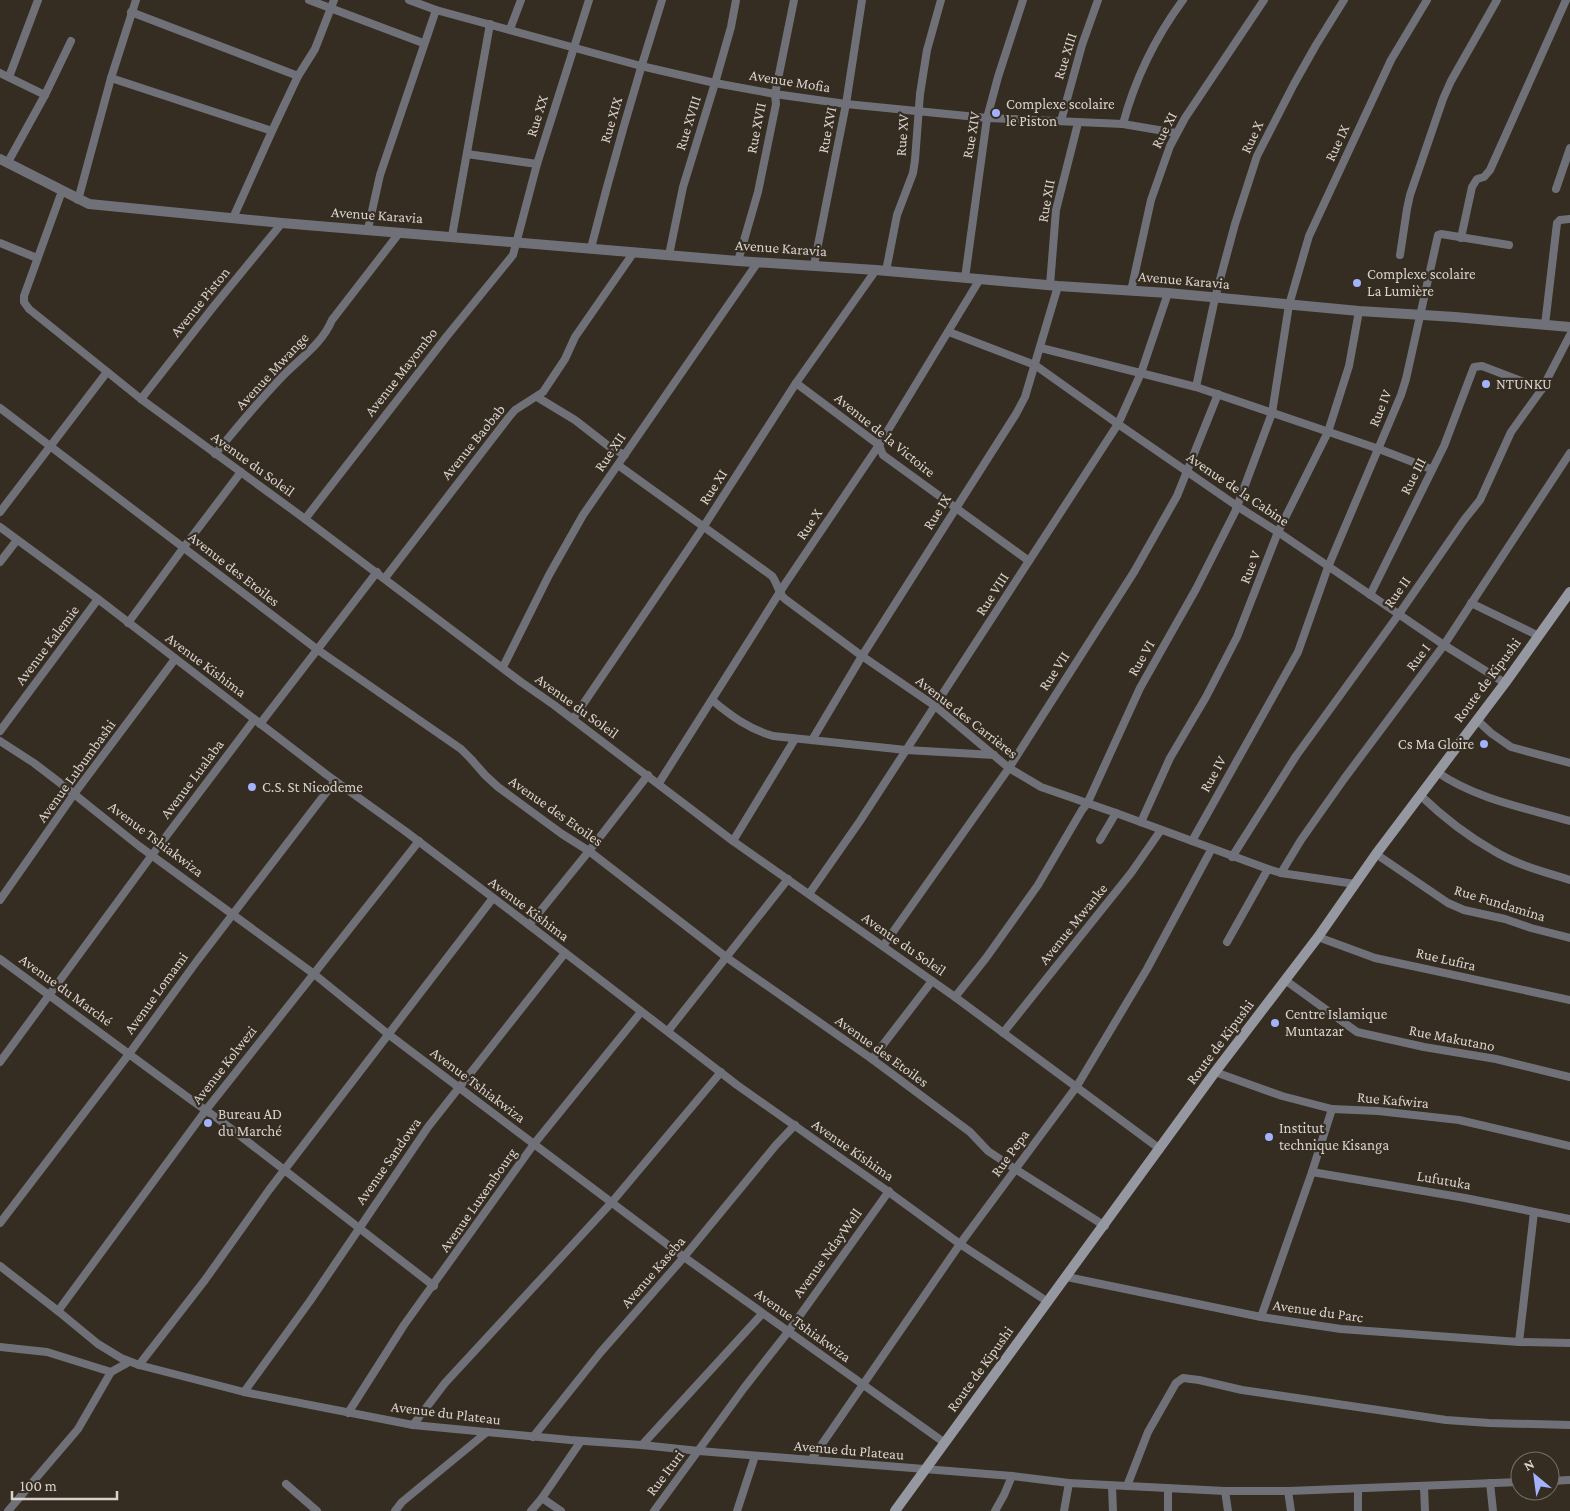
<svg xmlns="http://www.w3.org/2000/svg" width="1570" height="1511" font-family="'Crimson Pro',serif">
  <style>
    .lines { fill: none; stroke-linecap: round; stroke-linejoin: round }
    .minor { stroke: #707178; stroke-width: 8 }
    .tertiary { stroke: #707178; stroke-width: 10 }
    .secondary { stroke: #9597a1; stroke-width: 10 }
    .poi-dot { fill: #a3b2fd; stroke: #352c22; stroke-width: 2 }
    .labels { text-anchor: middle; stroke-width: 4.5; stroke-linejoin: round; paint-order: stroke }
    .street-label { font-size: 15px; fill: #d9d3cc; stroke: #352c22 }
    .poi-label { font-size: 15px; fill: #d9d3cc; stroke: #352c22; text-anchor: start }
  </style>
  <rect width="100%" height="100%" fill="#352c22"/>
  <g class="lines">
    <g class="minor">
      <path d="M 309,0 L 423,43"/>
      <path d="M 409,0 L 436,10 L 641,66 L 715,83 L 775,94 L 846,104 L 987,118 L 1123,124 L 1176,133"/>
      <path d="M 131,12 L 298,76"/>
      <path d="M 510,29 L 521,0"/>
      <path d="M 0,73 L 45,95"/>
      <path d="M 9,77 L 38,0"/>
      <path d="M 111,78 L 272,131"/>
      <path d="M 1061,121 L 1082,45 L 1098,0"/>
      <path d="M 1123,124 C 1135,79 1155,38 1183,0"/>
      <path d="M 467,154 L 537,164"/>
      <path d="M 8,162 L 45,95 L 71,41"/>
      <path d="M 1556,189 L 1570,148"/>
      <path d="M 62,191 L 24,296 L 24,302 L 29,309 L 141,399 L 305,519 L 521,682 L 554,705 L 733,841 L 955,997 L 1160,1149"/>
      <path d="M 78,200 L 111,78 L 136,0"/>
      <path d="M 233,218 L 272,131 L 298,76 L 315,49 L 334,0"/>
      <path d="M 368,229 L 380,175 L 436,10"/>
      <path d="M 452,236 L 490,24"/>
      <path d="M 1461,238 L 1472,187 L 1477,179 L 1484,177 L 1490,170 L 1566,0"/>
      <path d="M 0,243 L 37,258"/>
      <path d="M 591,248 C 612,165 636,82 662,0"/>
      <path d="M 669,255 L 683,187 L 715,83 L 731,27 L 736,0"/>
      <path d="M 1400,255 L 1407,209 L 1410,195 L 1443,99 L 1451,81 L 1497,0"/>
      <path d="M 738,261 L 758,192 L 776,104 L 775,94 L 794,0"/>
      <path d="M 814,265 L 846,104 L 862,0"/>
      <path d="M 886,271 L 897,215 L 913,173 L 915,160 L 920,94 L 927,50 L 941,0"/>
      <path d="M 965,278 L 987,118 L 998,77 L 1023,0"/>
      <path d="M 1050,285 L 1056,210 L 1078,123"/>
      <path d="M 1131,291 L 1151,200 L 1170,146 L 1185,118 L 1264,0"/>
      <path d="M 1545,325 L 1557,223 L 1560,220 L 1570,219"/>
      <path d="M 949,332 L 1035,365 L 1118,424 L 1237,506 L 1278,532 L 1444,645 L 1505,683"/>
      <path d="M 1041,348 L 1196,387 L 1379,449 L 1431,469"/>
      <path d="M 796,383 L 879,445 L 883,455 L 1029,561"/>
      <path d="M 1196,387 L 1215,298 L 1235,224 L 1257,156 L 1294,84 L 1316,45 L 1344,0"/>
      <path d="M 537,397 L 575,420 L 611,448 L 625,455"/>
      <path d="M 141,399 L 214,306 L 282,223"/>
      <path d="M 0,408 L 318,650 L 461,749 L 471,759 L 485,775 L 498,787 L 562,834 L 589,851 L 726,957 L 872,1059 L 970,1132 L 988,1151 L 1015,1169 L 1105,1226"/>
      <path d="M 215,454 C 236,429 256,404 279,380 C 297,360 321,346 332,320 L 400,232"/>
      <path d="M 618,465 L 772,576 C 778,584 778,593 785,599 L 862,656 L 935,706 L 1009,768 L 1041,787 L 1116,813 L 1268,869 L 1281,873 L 1355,884"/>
      <path d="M 0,512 L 107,372"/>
      <path d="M 305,519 L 447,336 L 513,255 L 537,164 L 589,0"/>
      <path d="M 0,527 L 98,599 L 327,775 L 405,831 L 529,925 L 737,1085 L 886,1190 L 960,1244 L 1048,1302"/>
      <path d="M 0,562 L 17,540"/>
      <path d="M 385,578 L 509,417 L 515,410 L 543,392 L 565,359 L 575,337 L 634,252"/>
      <path d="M 1370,595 L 1444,446 L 1474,367 L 1482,366 L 1542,389"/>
      <path d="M 1471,603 L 1539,636"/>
      <path d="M 128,623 L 184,547 L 241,472"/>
      <path d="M 503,667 L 549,575 L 583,515 L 758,262"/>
      <path d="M 712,700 C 731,716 749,729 773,736 L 906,750 L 994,755"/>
      <path d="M 573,719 L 704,526 L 796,383 L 876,270"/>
      <path d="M 1477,720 L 1491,733 L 1511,747 L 1570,763"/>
      <path d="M 260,724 L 377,572"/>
      <path d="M 0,731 L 98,599"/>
      <path d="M 812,740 L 862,656 L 1016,414 L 1025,397 L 1058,286"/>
      <path d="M 0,741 L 34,763 L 64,786 L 139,846 L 314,974 L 388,1034 L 684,1257 L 945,1443"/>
      <path d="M 1437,772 C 1476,799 1525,808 1570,821"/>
      <path d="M 659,783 L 785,584 L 879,445 L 980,279"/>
      <path d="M 1420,795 C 1442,816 1467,836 1494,851 C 1517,865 1545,872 1570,880"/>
      <path d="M 1141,822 L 1170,758 L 1206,697 L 1237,637 L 1278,532 L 1328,432 L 1349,366 L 1359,311"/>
      <path d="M 1100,840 L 1116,813"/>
      <path d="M 733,841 L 795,739"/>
      <path d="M 1192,841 L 1298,652 L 1328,567 L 1401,395 L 1406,379 L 1438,235 L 1441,234 L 1509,245"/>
      <path d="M 1376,854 L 1448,903 L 1464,910 L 1505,919 L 1531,928 L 1570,938"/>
      <path d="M 1232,857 L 1296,756 L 1399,614 L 1464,520 L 1480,500 L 1511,432 L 1542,389 L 1570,335"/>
      <path d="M 1281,873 L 1301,840 L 1344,779 L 1444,645 L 1570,453"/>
      <path d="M 809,894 L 860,821 L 1118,424 L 1141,373 L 1168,293"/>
      <path d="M 0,900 L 74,794 L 175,659"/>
      <path d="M 529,925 L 589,851 L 648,775"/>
      <path d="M 1318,937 L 1375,958 L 1570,1000"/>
      <path d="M 1227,942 L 1268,869"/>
      <path d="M 883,946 L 1009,768 L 1134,572 L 1177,496 L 1218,394"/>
      <path d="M 0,959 L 190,1099 L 221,1121 L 434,1286"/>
      <path d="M 1285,980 L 1357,1032 L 1424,1047 L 1496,1059 L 1570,1077"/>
      <path d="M 955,997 L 986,958 L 1038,885 L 1082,810 L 1087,804 L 1140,688 L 1196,589 L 1235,512 L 1272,413 L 1289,305 L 1309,236 L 1391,60 L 1427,0"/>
      <path d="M 668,1031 L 788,879"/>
      <path d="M 1003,1033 L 1131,873 L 1161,830"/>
      <path d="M 872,1059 L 932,981"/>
      <path d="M 0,1062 L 152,855 L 254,720"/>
      <path d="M 1215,1072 L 1282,1096 L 1332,1109 L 1378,1111 L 1459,1120 L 1570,1146"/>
      <path d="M 1312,1172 L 1465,1198 L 1570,1219"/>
      <path d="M 0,1223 L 129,1054 L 197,961 L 335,781"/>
      <path d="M 0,1266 L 58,1311 L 98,1344 L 121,1358 L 139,1365 L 244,1392 L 413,1425 L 570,1440 L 642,1445 L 699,1451 L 1012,1476 L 1069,1483 L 1225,1491 L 1288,1491 L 1520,1482"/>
      <path d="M 1067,1277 L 1261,1317 L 1341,1329 L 1519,1342 L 1570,1343"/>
      <path d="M 58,1311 L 206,1110 L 419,841"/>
      <path d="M 1261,1317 L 1312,1172 L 1332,1109"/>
      <path d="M 1519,1342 L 1534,1212"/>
      <path d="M 0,1347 L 47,1352 L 111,1372"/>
      <path d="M 139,1365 L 205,1280 L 269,1190 L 493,898"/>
      <path d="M 244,1392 L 310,1301 L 428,1127 L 565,953"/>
      <path d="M 348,1413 L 404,1325 L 534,1144 L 641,1012"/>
      <path d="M 413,1425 L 445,1383 L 612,1202 L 721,1072"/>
      <path d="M 533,1437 L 600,1353 L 684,1257 L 776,1145 L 795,1125"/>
      <path d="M 642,1445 L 762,1314"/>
      <path d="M 811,1460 L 960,1244 L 1077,1086 L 1147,969 L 1211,850"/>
      <path d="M 1550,1481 L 1570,1480"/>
      <path d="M 1490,1483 L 1493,1511"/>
      <path d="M 286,1484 L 317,1511"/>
      <path d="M 1112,1486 L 1113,1511"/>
      <path d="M 1127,1486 L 1148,1432 L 1176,1383 L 1183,1378 L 1199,1380 L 1242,1390 L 1446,1420 L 1489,1423 L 1570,1425"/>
      <path d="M 1424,1486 L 1425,1511"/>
      <path d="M 1358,1489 L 1358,1511"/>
      <path d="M 1225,1491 L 1228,1511"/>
      <path d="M 1288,1491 L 1291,1511"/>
      <path d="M 8,1511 L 78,1429 L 111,1372 L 129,1362"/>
      <path d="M 395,1511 L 402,1502 L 487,1432"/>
      <path d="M 531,1511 L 542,1498"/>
      <path d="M 561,1511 L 542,1498 L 581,1441"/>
      <path d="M 654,1511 L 744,1388 L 788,1332 L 889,1191"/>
      <path d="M 737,1511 L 755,1456"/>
      <path d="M 995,1511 L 1004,1495 L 1012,1476"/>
      <path d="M 1064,1511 L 1069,1483"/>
      <path d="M 1168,1511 L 1168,1488"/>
    </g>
    <path class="tertiary" d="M 0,159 L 89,204 L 282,223 L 738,261 L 876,270 L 1058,286 L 1168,293 L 1359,311 L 1455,317 L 1570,327"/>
    <path class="secondary" d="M 895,1511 L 1215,1072 L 1318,937 L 1376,854 L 1505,683 L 1570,592"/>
  </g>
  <g class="poi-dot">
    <circle cx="996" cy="113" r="5"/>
    <circle cx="1357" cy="283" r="5"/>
    <circle cx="1486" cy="384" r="5"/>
    <circle cx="1484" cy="744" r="5"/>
    <circle cx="252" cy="787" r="5"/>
    <circle cx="1275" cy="1023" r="5"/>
    <circle cx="208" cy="1123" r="5"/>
    <circle cx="1269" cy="1137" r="5"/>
  </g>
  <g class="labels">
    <g class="street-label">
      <text transform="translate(1065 56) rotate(-73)" y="5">Rue XIII</text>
      <text transform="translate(790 81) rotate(9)" y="5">Avenue Mofia</text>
      <text transform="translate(537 116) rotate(-73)" y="5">Rue XX</text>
      <text transform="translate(611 120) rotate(-74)" y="5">Rue XIX</text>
      <text transform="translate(688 123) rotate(-73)" y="5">Rue XVIII</text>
      <text transform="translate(756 128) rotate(-79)" y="5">Rue XVII</text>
      <text transform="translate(827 130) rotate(-79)" y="5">Rue XVI</text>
      <text transform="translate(1164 130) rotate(-63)" y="5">Rue XI</text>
      <text transform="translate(902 135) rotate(-86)" y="5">Rue XV</text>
      <text transform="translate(971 135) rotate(-80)" y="5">Rue XIV</text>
      <text transform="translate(1252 137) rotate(-65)" y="5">Rue X</text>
      <text transform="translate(1337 143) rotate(-65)" y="5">Rue IX</text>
      <text transform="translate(1046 201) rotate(-80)" y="5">Rue XII</text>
      <text transform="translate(377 215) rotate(4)" y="5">Avenue Karavia</text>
      <text transform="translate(781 248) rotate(4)" y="5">Avenue Karavia</text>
      <text transform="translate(1184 280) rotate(5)" y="5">Avenue Karavia</text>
      <text transform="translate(200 302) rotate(-51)" y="5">Avenue Piston</text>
      <text transform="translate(272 371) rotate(-47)" y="5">Avenue Mwange</text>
      <text transform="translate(401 372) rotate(-52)" y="5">Avenue Mayombo</text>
      <text transform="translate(1380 408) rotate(-68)" y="5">Rue IV</text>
      <text transform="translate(885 435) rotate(39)" y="5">Avenue de la Victoire</text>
      <text transform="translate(473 442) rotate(-51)" y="5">Avenue Baobab</text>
      <text transform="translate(610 452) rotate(-56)" y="5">Rue XII</text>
      <text transform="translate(253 464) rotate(36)" y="5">Avenue du Soleil</text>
      <text transform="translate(1413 476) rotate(-63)" y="5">Rue III</text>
      <text transform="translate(713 487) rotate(-57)" y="5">Rue XI</text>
      <text transform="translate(1238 489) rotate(34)" y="5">Avenue de la Cabine</text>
      <text transform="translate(937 512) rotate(-58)" y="5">Rue IX</text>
      <text transform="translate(809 524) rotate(-56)" y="5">Rue X</text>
      <text transform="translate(1250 567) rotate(-69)" y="5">Rue V</text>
      <text transform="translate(234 569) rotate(38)" y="5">Avenue des Etoiles</text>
      <text transform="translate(1397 592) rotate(-55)" y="5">Rue II</text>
      <text transform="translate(992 594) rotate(-57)" y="5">Rue VIII</text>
      <text transform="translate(47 645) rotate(-53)" y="5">Avenue Kalemie</text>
      <text transform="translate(1418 657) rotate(-53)" y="5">Rue I</text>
      <text transform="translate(1141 658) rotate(-60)" y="5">Rue VI</text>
      <text transform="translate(206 665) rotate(37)" y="5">Avenue Kishima</text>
      <text transform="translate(1054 671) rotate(-57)" y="5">Rue VII</text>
      <text transform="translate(1487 680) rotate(-53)" y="5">Route de Kipushi</text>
      <text transform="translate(577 706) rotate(36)" y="5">Avenue du Soleil</text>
      <text transform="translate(967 717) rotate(38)" y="5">Avenue des Carrières</text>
      <text transform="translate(76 771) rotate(-54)" y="5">Avenue Lubumbashi</text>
      <text transform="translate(1213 774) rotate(-61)" y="5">Rue IV</text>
      <text transform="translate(192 779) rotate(-53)" y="5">Avenue Lualaba</text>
      <text transform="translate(556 811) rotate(35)" y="5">Avenue des Etoiles</text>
      <text transform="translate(156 839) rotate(37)" y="5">Avenue Tshiakwiza</text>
      <text transform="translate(1500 903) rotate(17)" y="5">Rue Fundamina</text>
      <text transform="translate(529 909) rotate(37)" y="5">Avenue Kishima</text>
      <text transform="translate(1073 924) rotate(-51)" y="5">Avenue Mwanke</text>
      <text transform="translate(904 944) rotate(35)" y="5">Avenue du Soleil</text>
      <text transform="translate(1446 959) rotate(13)" y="5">Rue Lufira</text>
      <text transform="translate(66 990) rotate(36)" y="5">Avenue du Marché</text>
      <text transform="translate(156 993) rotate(-54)" y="5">Avenue Lomami</text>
      <text transform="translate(1452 1038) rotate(11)" y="5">Rue Makutano</text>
      <text transform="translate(1220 1042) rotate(-53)" y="5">Route de Kipushi</text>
      <text transform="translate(882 1051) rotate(36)" y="5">Avenue des Etoiles</text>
      <text transform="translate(224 1065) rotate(-52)" y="5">Avenue Kolwezi</text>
      <text transform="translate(478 1085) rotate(37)" y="5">Avenue Tshiakwiza</text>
      <text transform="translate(1393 1100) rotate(5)" y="5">Rue Kafwira</text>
      <text transform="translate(853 1150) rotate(35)" y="5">Avenue Kishima</text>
      <text transform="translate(1010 1153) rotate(-54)" y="5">Rue Pepa</text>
      <text transform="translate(388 1161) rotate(-55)" y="5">Avenue Sandowa</text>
      <text transform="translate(1444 1180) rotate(10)" y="5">Lufutuka</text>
      <text transform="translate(478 1200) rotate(-55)" y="5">Avenue Luxembourg</text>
      <text transform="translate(827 1253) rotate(-54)" y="5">Avenue NdayWell</text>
      <text transform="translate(653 1272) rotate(-49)" y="5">Avenue Kaseba</text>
      <text transform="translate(1318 1311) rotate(8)" y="5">Avenue du Parc</text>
      <text transform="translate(803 1325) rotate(36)" y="5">Avenue Tshiakwiza</text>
      <text transform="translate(980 1369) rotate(-54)" y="5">Route de Kipushi</text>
      <text transform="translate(446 1413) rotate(7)" y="5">Avenue du Plateau</text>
      <text transform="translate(849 1450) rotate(5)" y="5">Avenue du Plateau</text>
      <text transform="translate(665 1473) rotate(-53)" y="5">Rue Ituri</text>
    </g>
    <g class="poi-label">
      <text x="1006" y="109">Complexe scolaire<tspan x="1006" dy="17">le Piston</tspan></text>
      <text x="1367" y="279">Complexe scolaire<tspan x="1367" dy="17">La Lumière</tspan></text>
      <text x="1496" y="389">NTUNKU</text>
      <text x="1474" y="749" text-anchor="end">Cs Ma Gloire</text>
      <text x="262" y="792">C.S. St Nicodeme</text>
      <text x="1285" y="1019">Centre Islamique<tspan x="1285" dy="17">Muntazar</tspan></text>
      <text x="218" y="1119">Bureau AD<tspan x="218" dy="17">du Marché</tspan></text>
      <text x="1279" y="1133">Institut<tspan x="1279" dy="17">technique Kisanga</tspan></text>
    </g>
  </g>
  <g transform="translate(1535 1476) rotate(331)"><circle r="24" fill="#352c22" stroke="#776f66"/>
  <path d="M0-4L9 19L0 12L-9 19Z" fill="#a3b2fd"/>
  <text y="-8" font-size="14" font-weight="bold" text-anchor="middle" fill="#d9d3cc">N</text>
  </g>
  <path d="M12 1491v8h105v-8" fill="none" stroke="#d9d3cc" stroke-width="2.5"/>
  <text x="20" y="1491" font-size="15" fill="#d9d3cc" stroke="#352c22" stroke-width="4" paint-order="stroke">100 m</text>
</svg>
